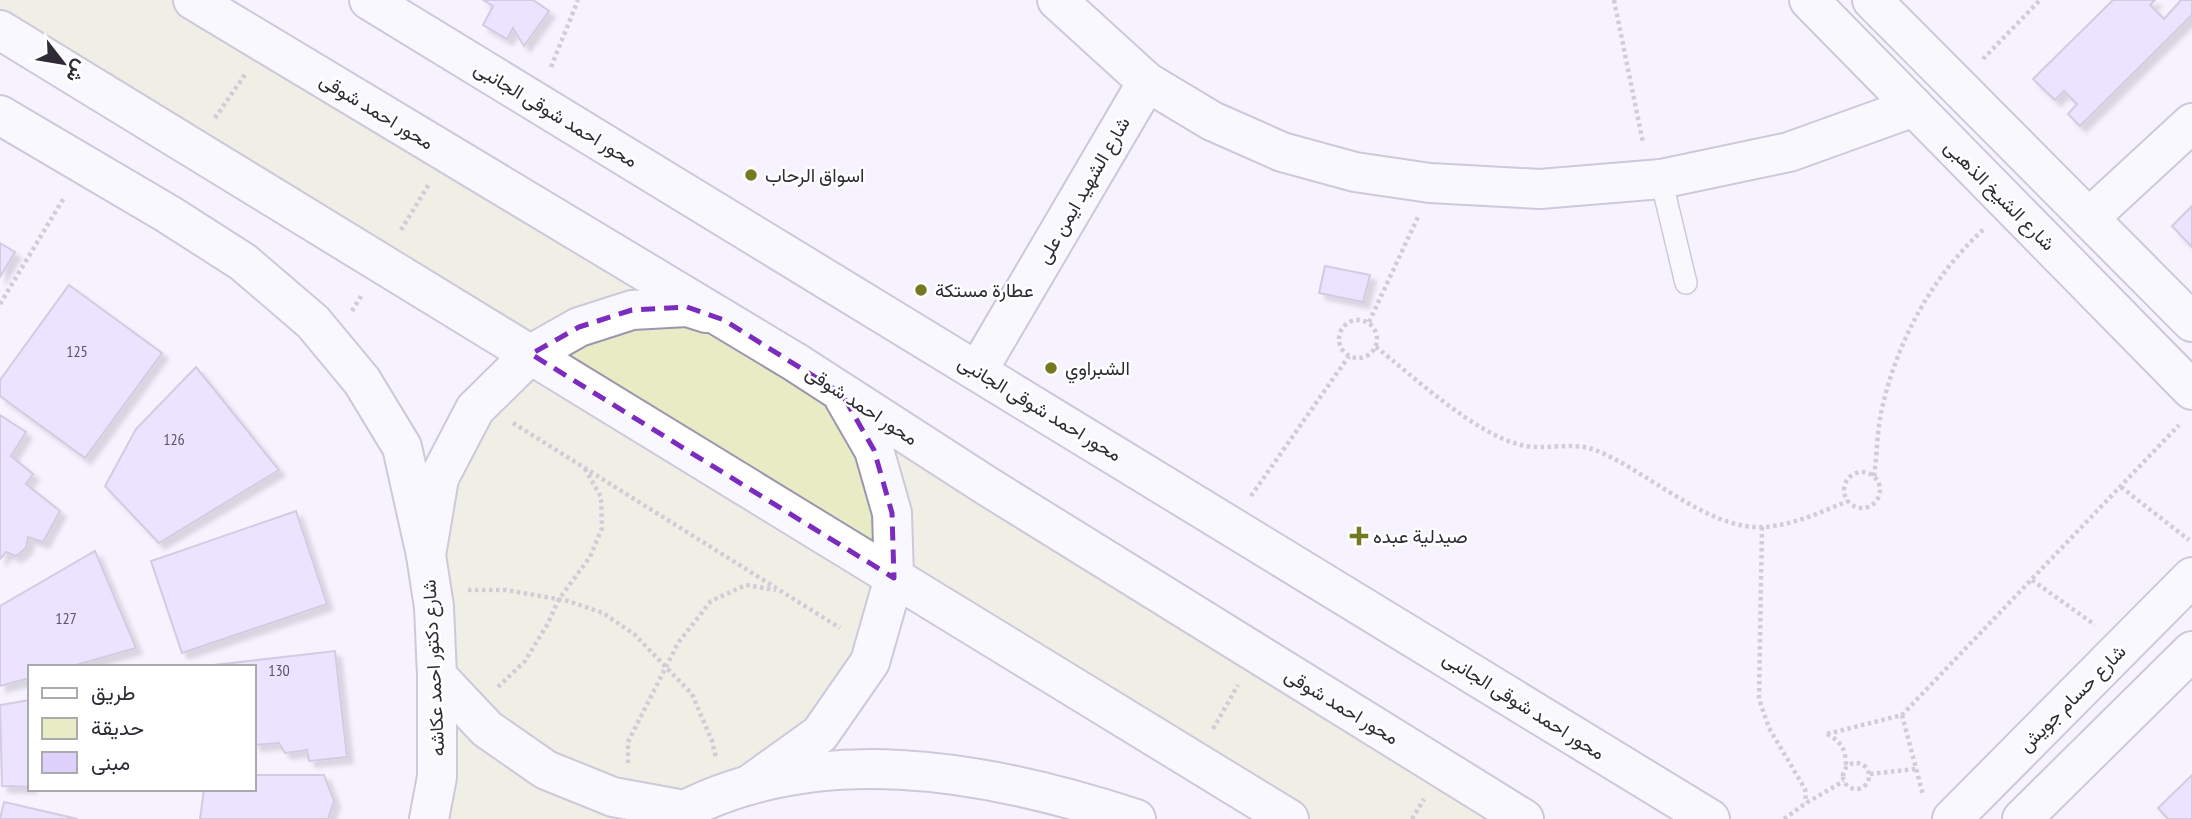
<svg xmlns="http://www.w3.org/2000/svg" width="2192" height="819" viewBox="0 0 2192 819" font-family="'PT Sans Narrow',Vazirmatn,sans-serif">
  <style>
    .green { fill: #e8ecc5 }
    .building { fill: #ded1fe; stroke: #a69eba; stroke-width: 2; filter: url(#shadow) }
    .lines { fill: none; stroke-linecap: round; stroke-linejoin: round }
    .service-casing { stroke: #9d95b0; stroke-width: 24 }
    .minor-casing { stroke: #9d95b0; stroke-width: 42 }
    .tertiary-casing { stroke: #9d95b0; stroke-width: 42 }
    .secondary-casing { stroke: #9d95b0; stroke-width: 42 }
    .path { stroke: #a29faa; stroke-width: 4.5; stroke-dasharray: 3.5 3.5; stroke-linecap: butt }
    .service { stroke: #fff; stroke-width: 21 }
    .minor { stroke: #fff; stroke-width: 38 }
    .tertiary { stroke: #fff; stroke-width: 38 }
    .secondary { stroke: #fff; stroke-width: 38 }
    .marked { fill: none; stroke: #7b2cbf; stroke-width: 5; stroke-dasharray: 14 9; stroke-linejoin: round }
    .poi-dot { fill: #757922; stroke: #fff; stroke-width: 2.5 }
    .labels { text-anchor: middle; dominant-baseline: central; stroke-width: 5; stroke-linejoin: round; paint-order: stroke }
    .number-label { font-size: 16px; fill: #5a5468 }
    .street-label { font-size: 19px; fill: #2e2b36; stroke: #fff }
    .poi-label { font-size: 19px; fill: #2e2b36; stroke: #fff; text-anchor: start }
  </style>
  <defs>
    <filter id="shadow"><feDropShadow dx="6" dy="6" stdDeviation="2" flood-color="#0004"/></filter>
  </defs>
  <rect width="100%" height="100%" fill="#f6f3ff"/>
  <path class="green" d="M0,0H193L1523,819H1289L894,579L820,734L668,819H429L439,478L530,355L0,30Z"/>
  <path class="building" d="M483,0H533L549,11L524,46L513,28L507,39L483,25L493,6Z
    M2113,0H2155L2150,5L2164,19L2181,0H2192V15L2080,126L2068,114L2077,104L2064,91L2055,100L2033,79Z
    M2192,206V247L2172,226Z
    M0,243L15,252L0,277Z
    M1325,266L1370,275L1363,302L1319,293Z
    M69,285L162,353L85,458L0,396V380Z
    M196,367L279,470L159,543L105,486L136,429Z
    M0,415L26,432L11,456L33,474L26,484L60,511L43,542L28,537L26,548L16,556L6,552L0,559Z
    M296,511L327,604L182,653L151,561Z
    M95,551L136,648L69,667H30V678L0,686V606Z
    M335,651L347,757L309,761L307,750L285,753L279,743L254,745V667H214V665Z
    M30,700V787L2,786L0,705Z
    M254,775H324L334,801L328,819H200L204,789H254Z
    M2192,775V819H2168L2158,808Z
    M4,802L78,819H0Z"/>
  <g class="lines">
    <defs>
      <path id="service" d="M1661,179L1686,283"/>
      <path id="minor" d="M1057,0L1147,82L1212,121L1282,152L1355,172L1430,183L1540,189L1661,179L1789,152L1914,107
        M2089,218L2192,123
        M978,370L1147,82"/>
      <path id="tertiary" d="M369,0L1710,819
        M1809,0L2192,390
        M1872,0L2192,322
        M0,115L168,214L243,262L313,322L362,381L402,447L426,555L434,607L437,676V777L429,819
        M437,676L487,729L546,770L613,797L684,810
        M668,819C811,737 988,770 1136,819
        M1952,819L2192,577
        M2022,819L2192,651"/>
      <path id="secondary" d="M193,0L795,362L987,486L1524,819
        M0,30L1289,819
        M426,555L439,478L475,409L531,354L579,327L632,310L687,307L706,313
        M749,785L820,734L870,662L894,578L892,513L874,450L844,398"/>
    </defs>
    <use href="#service" class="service-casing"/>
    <use href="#minor" class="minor-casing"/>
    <use href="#tertiary" class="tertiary-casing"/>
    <use href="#secondary" class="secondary-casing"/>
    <path class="path" d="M1614,0L1643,143
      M1983,59L2040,0
      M551,67L578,0
      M215,118L246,73
      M401,230L429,184
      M0,304L65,196
      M352,311L362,295
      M1339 339a19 19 0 1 1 38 0a19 19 0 1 1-38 0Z
      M1369,322L1418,217
      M1376,347C1414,377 1475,434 1521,445C1544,451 1572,441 1595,450C1645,469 1708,530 1762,527C1792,526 1821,512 1848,501
      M513,423L840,628
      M1844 490a18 18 0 1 1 36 0a18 18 0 1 1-36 0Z
      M1874,476C1877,456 1877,433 1881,413C1896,343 1931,277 1984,229
      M2121,487L2189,540
      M1251,496L1349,356
      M1762,527L1759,699L1769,728L1805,789L1806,803
      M2032,580L2095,625
      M468,590H506L568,601L603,613L634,634L692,694L712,741L716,758
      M498,687L525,661L547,625L559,599L590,557L602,528L601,497L585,469
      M1902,715L1923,795
      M1213,729L1238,685
      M1827,734L1902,715L2179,425
      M1827,734C1842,742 1846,750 1846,767
      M1843 776a13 13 0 1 1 26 0a13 13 0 1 1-26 0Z
      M628,763V742L678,643L711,601L746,585L776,590
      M1870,774L1916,769
      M1412,819L1424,799
      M1784,819L1806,803L1844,781"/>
    <use href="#service" class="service"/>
    <use href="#minor" class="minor"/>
    <use href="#tertiary" class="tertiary"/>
    <use href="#secondary" class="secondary"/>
  </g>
  <path d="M0 0H2192V819H0ZM687,307L724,320L842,394L874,450L892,513L894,578L531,354L579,327L632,310Z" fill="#f6f3ff" fill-opacity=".55" fill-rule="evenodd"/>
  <path class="marked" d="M687,307L724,320L842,394L874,450L892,513L894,578L531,354L579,327L632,310Z"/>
  <g class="poi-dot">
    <circle cx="751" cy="175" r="7"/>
    <circle cx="921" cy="290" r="7"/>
    <circle cx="1051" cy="368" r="7"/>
    <path d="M1355.5 525.5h7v7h7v7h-7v7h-7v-7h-7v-7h7z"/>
  </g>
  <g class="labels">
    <g class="number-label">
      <text x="77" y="351">125</text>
      <text x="174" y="439">126</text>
      <text x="66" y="618">127</text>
      <text x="279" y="670">130</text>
    </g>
    <g class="street-label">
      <text transform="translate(377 111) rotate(31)">محور احمد شوقى</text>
      <text transform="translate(556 114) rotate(31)">محور احمد شوقى الجانبى</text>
      <text transform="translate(1083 190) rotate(-60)">شارع الشهيد ايمن على</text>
      <text transform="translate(2000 195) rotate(45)">شارع الشيخ الذهبى</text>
      <text transform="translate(862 405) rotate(33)">محور احمد شوقى</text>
      <text transform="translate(1040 408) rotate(31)">محور احمد شوقى الجانبى</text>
      <text transform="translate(433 668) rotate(-93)">شارع دكتور احمد عكاشه</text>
      <text transform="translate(2072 698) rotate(-45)">شارع حسام جويش</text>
      <text transform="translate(1524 705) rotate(32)">محور احمد شوقى الجانبى</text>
      <text transform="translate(1342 706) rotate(31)">محور احمد شوقى</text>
    </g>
    <g class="poi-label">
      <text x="765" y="175">اسواق الرحاب</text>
      <text x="935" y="290">عطارة مستكة</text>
      <text x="1065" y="368">الشبراوي</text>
      <text x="1373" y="536">صيدلية عبده</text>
    </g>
  </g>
  <rect x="28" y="665" width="228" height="126" fill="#ffffff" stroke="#abaaaf" stroke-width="2"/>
  <rect x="42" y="688" width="35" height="10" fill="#ffffff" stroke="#abaaaf" stroke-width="2"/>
  <text x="91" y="700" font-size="21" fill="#2e2b36">طريق</text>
  <rect x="42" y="718" width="35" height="21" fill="#e8ecc5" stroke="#abaaaf" stroke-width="2"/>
  <text x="91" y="735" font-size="21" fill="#2e2b36">حديقة</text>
  <rect x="42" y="752" width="35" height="21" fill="#ded1fe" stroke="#abaaaf" stroke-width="2"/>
  <text x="91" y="770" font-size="21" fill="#2e2b36">مبنى</text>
  <g transform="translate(63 63) rotate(121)" stroke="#ffffff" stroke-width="5" paint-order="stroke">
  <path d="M0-5L12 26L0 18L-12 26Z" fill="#2e2b36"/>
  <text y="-10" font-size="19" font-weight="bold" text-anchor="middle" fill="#2e2b36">ش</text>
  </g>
</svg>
